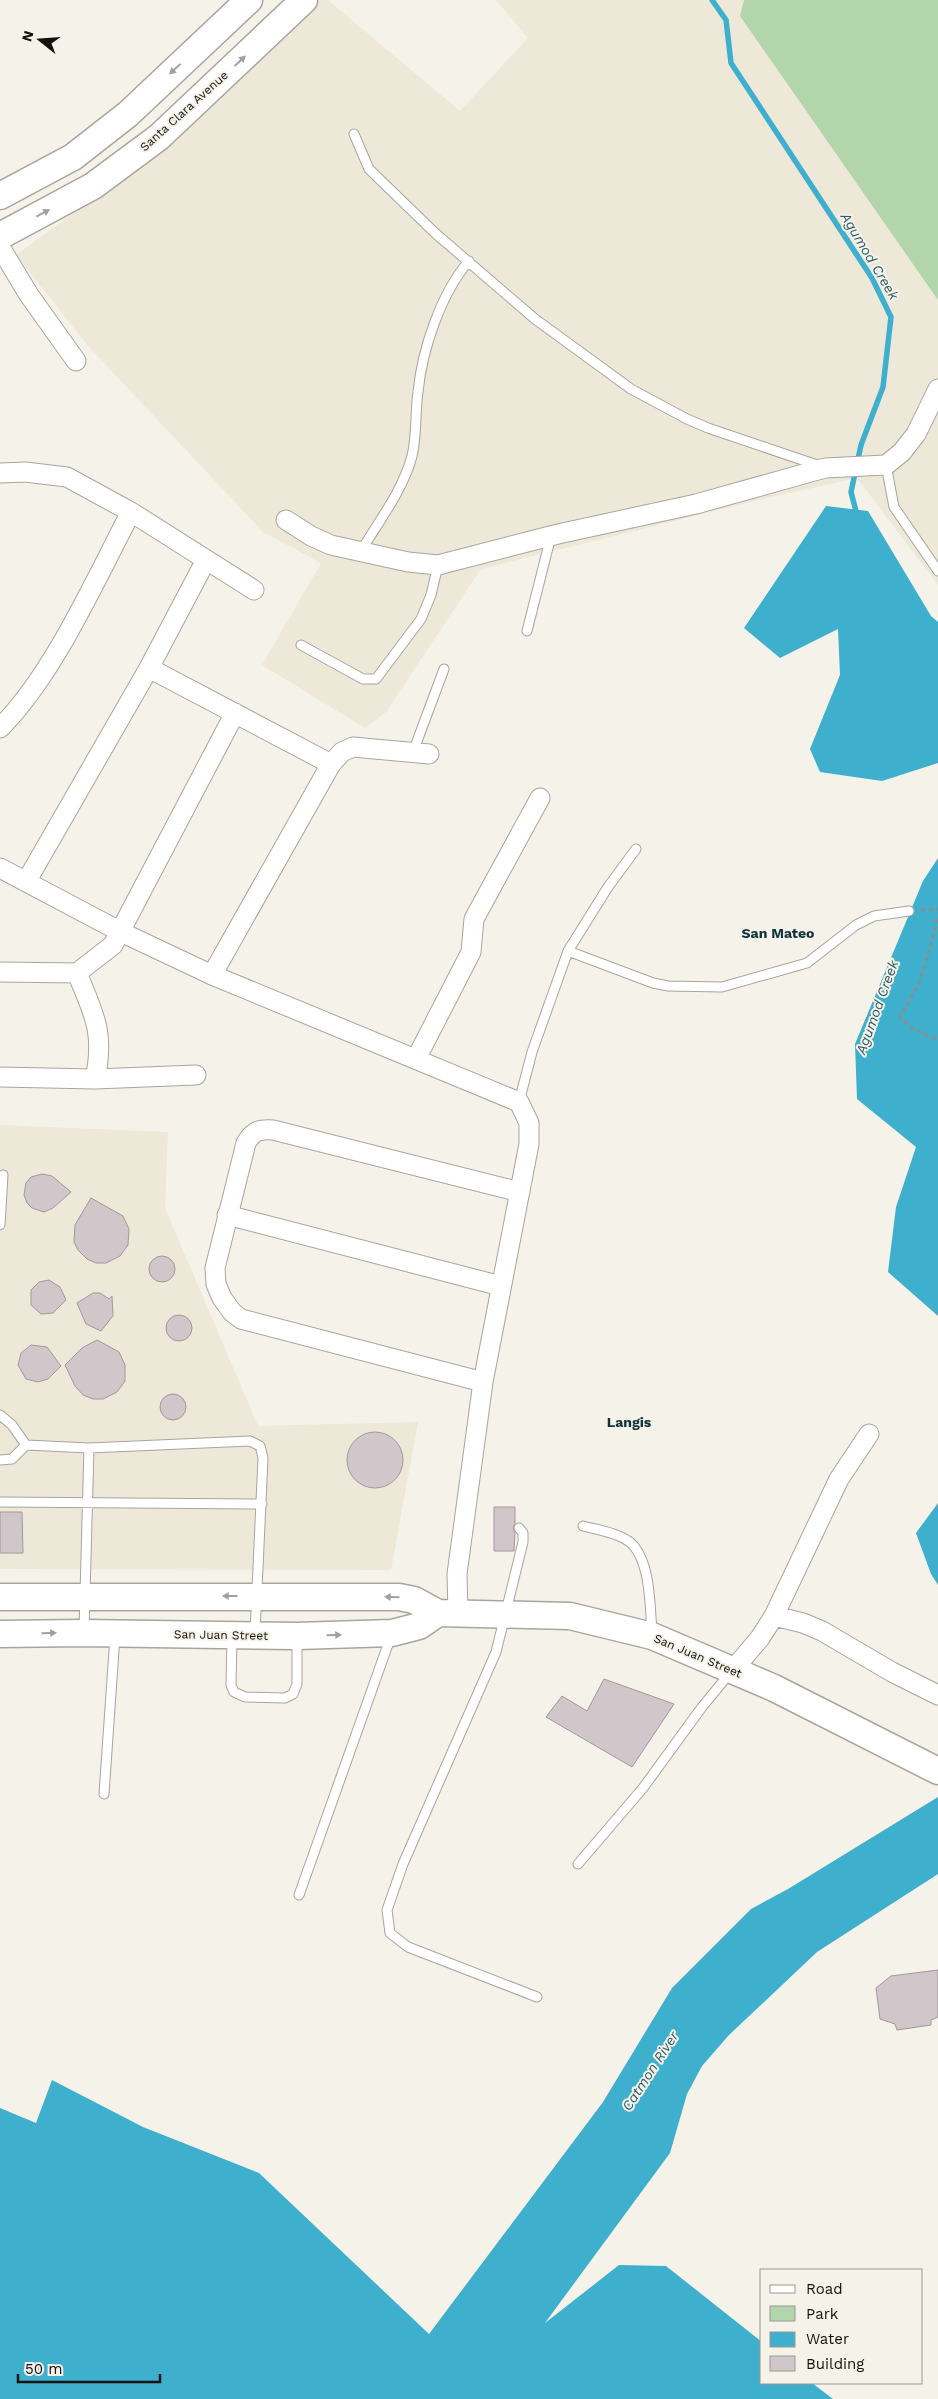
<svg xmlns="http://www.w3.org/2000/svg" width="938" height="2399" viewBox="0 0 938 2399" font-family="'Work Sans',sans-serif">
  <style>
    .built { fill: #ede8d8 }
    .green { fill: #b2d5ab }
    .water { fill: #3eafcd }
    .lines { fill: none; stroke-linecap: round; stroke-linejoin: round }
    .stream { stroke: #3eafcd; stroke-width: 5.5 }
    .building { fill: #d1c6c9; stroke: #a2989b }
    .lane-casing { stroke: #a8a59d; stroke-width: 11 }
    .street-casing { stroke: #a8a59d; stroke-width: 21 }
    .secondary-casing { stroke: #a8a59d; stroke-width: 29 }
    .path { stroke: #8f8d86; stroke-width: 3; stroke-dasharray: 4 4; stroke-linecap: butt }
    .lane { stroke: #fff; stroke-width: 9 }
    .street { stroke: #fff; stroke-width: 19 }
    .secondary { stroke: #fff; stroke-width: 26 }
    .oneway { fill: #a0a09f }
    .labels { text-anchor: middle; dominant-baseline: central; stroke-width: 4; stroke-linejoin: round; paint-order: stroke }
    .street-label { font-size: 12px; fill: #12120e; stroke: #f5f2e9 }
    .water-label { font-size: 14px; font-style: italic; fill: #2c5b68; stroke: #f5f2e9 }
    .neighbourhood-label { font-size: 14px; font-weight: bold; fill: #14323d; stroke: #f5f2e9 }
  </style>
  <rect width="100%" height="100%" fill="#f5f2e9"/>
  <path class="built" d="M320,0H328L460,111L528,38L496,0H938V585L857,478L759,500L481,569L386,712L365,728L262,665L321,563L263,532L89,347L16,255L158,152Z
    M0,1125L168,1132L165,1208L258,1426L418,1422L391,1570L0,1569Z"/>
  <path class="green" d="M744,0H938V300L740,16Z"/>
  <path class="water" d="M826,506L868,511L931,616L938,622V763L882,781L820,772L810,749L840,675L838,629L780,658L744,628Z
    M938,858V1316L888,1272L896,1207L916,1147L857,1099L855,1044L923,881Z
    M938,1503V1585L931,1574L916,1533Z
    M938,1797V1874L817,1952L729,2035L702,2066L687,2094L670,2153L545,2323L619,2265L666,2266L762,2342V2383H812L833,2399H0V2108L36,2123L52,2080L143,2127L259,2173L429,2334L603,2102L672,1988L751,1909L788,1889Z"/>
  <g class="lines">
    <path class="stream" d="M712,0L726,20L731,63L872,278L891,317L883,387L861,445L851,492L857,515"/>
  </g>
  <path class="building" d="M42,1174L52,1176L71,1192L53,1208L44,1212L32,1208L27,1203L24,1195L26,1183L31,1177Z
    M91,1198L123,1216L129,1229L128,1245L120,1256L106,1263H96L87,1259L78,1250L74,1242L75,1225Z
    M149 1269a13 13 0 1 1 26 0a13 13 0 1 1-26 0Z
    M49,1280L60,1287L66,1300L53,1313L41,1314L31,1305V1290L39,1282Z
    M93,1293H100L109,1299L112,1296L113,1316L101,1331L86,1324L77,1303Z
    M166 1328a13 13 0 1 1 26 0a13 13 0 1 1-26 0Z
    M97,1340L119,1352L125,1365V1381L117,1392L103,1399H93L83,1395L75,1386L65,1365L82,1348Z
    M31,1345L47,1347L61,1366L48,1379L38,1382L26,1379L18,1365L21,1353Z
    M160 1407a13 13 0 1 1 26 0a13 13 0 1 1-26 0Z
    M347 1460a28 28 0 1 1 56 0a28 28 0 1 1-56 0Z
    M494,1507H515V1523L513,1528L515,1533L514,1551H494Z
    M0,1512H22L23,1553H0Z
    M604,1679L674,1704L632,1767L546,1717L562,1696L587,1711Z
    M938,1970V2017L931,2020V2025L897,2030L895,2024L880,2019L876,1988L891,1976Z"/>
  <g class="lines">
    <defs>
      <path id="lane" d="M354,134L369,169L435,233L535,319L631,389L687,419L708,428L820,466
        M886,465L894,507L938,571
        M361,551C379,521 403,490 412,456C417,436 415,413 418,392C422,350 441,293 469,261
        M527,631L551,536
        M301,645L363,679H376L421,619L431,595L438,565
        M413,752L444,669
        M568,951L653,983L668,986L722,987L807,963L856,925L874,916L909,911
        M519,1102L532,1052L568,951L608,887L636,849
        M0,1225L3,1175
        M0,1415L12,1425L26,1445
        M89,1448L250,1441L260,1446L263,1458L255,1633
        M0,1460L12,1459L26,1445L89,1448L84,1631
        M0,1502L262,1504
        M583,1526C598,1530 619,1533 631,1543C651,1562 650,1608 652,1633
        M519,1528L523,1533V1542L496,1652L403,1864L387,1910L390,1933L408,1947L537,1997
        M232,1637L231,1685L234,1692L245,1697L285,1698L293,1694L297,1684V1639
        M104,1794L115,1636
        M578,1864L643,1788L702,1707L730,1673
        M299,1895L391,1636"/>
      <path id="street" d="M0,247L29,295L76,361
        M0,473L25,472L67,477L131,512L254,590
        M286,520L311,536L331,545L408,562L438,565L558,534L696,504L825,468L886,465L902,452L916,434L938,389
        M149,668L331,764
        M0,728C54,674 95,580 131,512
        M0,868L121,932L212,975L519,1102L529,1123V1144L483,1382L457,1574L458,1613
        M26,882L149,668L206,560
        M0,972L77,973L113,945L235,713
        M77,973C94,1014 105,1033 95,1079
        M212,975L331,764L342,752L353,747L429,754
        M416,1059L471,952L474,919L540,798
        M0,1077L95,1079L196,1075
        M227,1215L501,1286
        M483,1382L241,1319L232,1312L222,1298L216,1284L215,1268L246,1143C253,1131 259,1129 273,1130L520,1192
        M774,1616L839,1479L869,1434
        M732,1671L760,1638L774,1616L803,1623L822,1631L892,1672L938,1695"/>
      <path id="secondary" d="M0,196L73,157L128,114L249,0
        M0,236L93,186L159,137L304,0
        M0,1597H399L414,1600L438,1613L570,1616L652,1636L774,1688L938,1771
        M0,1634L84,1633L297,1636L392,1633L419,1626L438,1613"/>
    </defs>
    <use href="#lane" class="lane-casing"/>
    <use href="#street" class="street-casing"/>
    <use href="#secondary" class="secondary-casing"/>
    <path class="path" d="M921,910L938,909
      M938,919L920,981L900,1017L913,1029L938,1040"/>
    <use href="#lane" class="lane"/>
    <use href="#street" class="street"/>
    <use href="#secondary" class="secondary"/>
  </g>
  <defs><path id="oneway-solid" d="M-6-.8H1V-3.2L6.5 0L1 3.2V.8H-6Z" transform="scale(1.25)"/></defs>
  <g class="oneway">
    <use href="#oneway-solid" transform="translate(240 61) rotate(-43)"/>
    <use href="#oneway-solid" transform="translate(175 69) rotate(137)"/>
    <use href="#oneway-solid" transform="translate(43 213) rotate(-28)"/>
    <use href="#oneway-solid" transform="translate(230 1596) rotate(180)"/>
    <use href="#oneway-solid" transform="translate(392 1597) rotate(-178)"/>
    <use href="#oneway-solid" transform="translate(49 1633) rotate(-1)"/>
    <use href="#oneway-solid" transform="translate(334 1635) rotate(-2)"/>
  </g>
  <g class="labels">
    <g class="street-label">
      <text transform="translate(184 111) rotate(-42)">Santa Clara Avenue</text>
      <text transform="translate(221 1635) rotate(1)">San Juan Street</text>
      <text transform="translate(698 1656) rotate(23)">San Juan Street</text>
    </g>
    <g class="water-label">
      <text transform="translate(870 256) rotate(59)">Agumod Creek</text>
      <text transform="translate(877 1007) rotate(-70)">Agumod Creek</text>
      <text transform="translate(650 2071) rotate(-57)">Catmon River</text>
    </g>
    <g class="neighbourhood-label">
      <text x="778" y="933">San Mateo</text>
      <text x="629" y="1422">Langis</text>
    </g>
  </g>
  <rect x="760" y="2269" width="162" height="115" fill="#f5f2e9" stroke="#9a9891"/>
  <rect x="770" y="2285" width="25" height="8" fill="#ffffff" stroke="#9a9891"/>
  <text x="806" y="2294" font-size="15" fill="#12120e">Road</text>
  <rect x="770" y="2306" width="25" height="15" fill="#b2d5ab" stroke="#9a9891"/>
  <text x="806" y="2319" font-size="15" fill="#12120e">Park</text>
  <rect x="770" y="2332" width="25" height="15" fill="#3eafcd" stroke="#9a9891"/>
  <text x="806" y="2344" font-size="15" fill="#12120e">Water</text>
  <rect x="770" y="2356" width="25" height="15" fill="#d1c6c9" stroke="#9a9891"/>
  <text x="806" y="2369" font-size="15" fill="#12120e">Building</text>
  <g transform="translate(40 40) rotate(287)" stroke="#f5f2e9" stroke-width="4" paint-order="stroke">
  <path d="M0-4L9 19L0 12L-9 19Z" fill="#12120e"/>
  <text y="-8" font-size="14" font-weight="bold" text-anchor="middle" fill="#12120e">N</text>
  </g>
  <path d="M18 2374v8h142v-8" fill="none" stroke="#12120e" stroke-width="2.5"/>
  <text x="25" y="2374" font-size="15" fill="#12120e" stroke="#f5f2e9" stroke-width="4" paint-order="stroke">50 m</text>
</svg>
